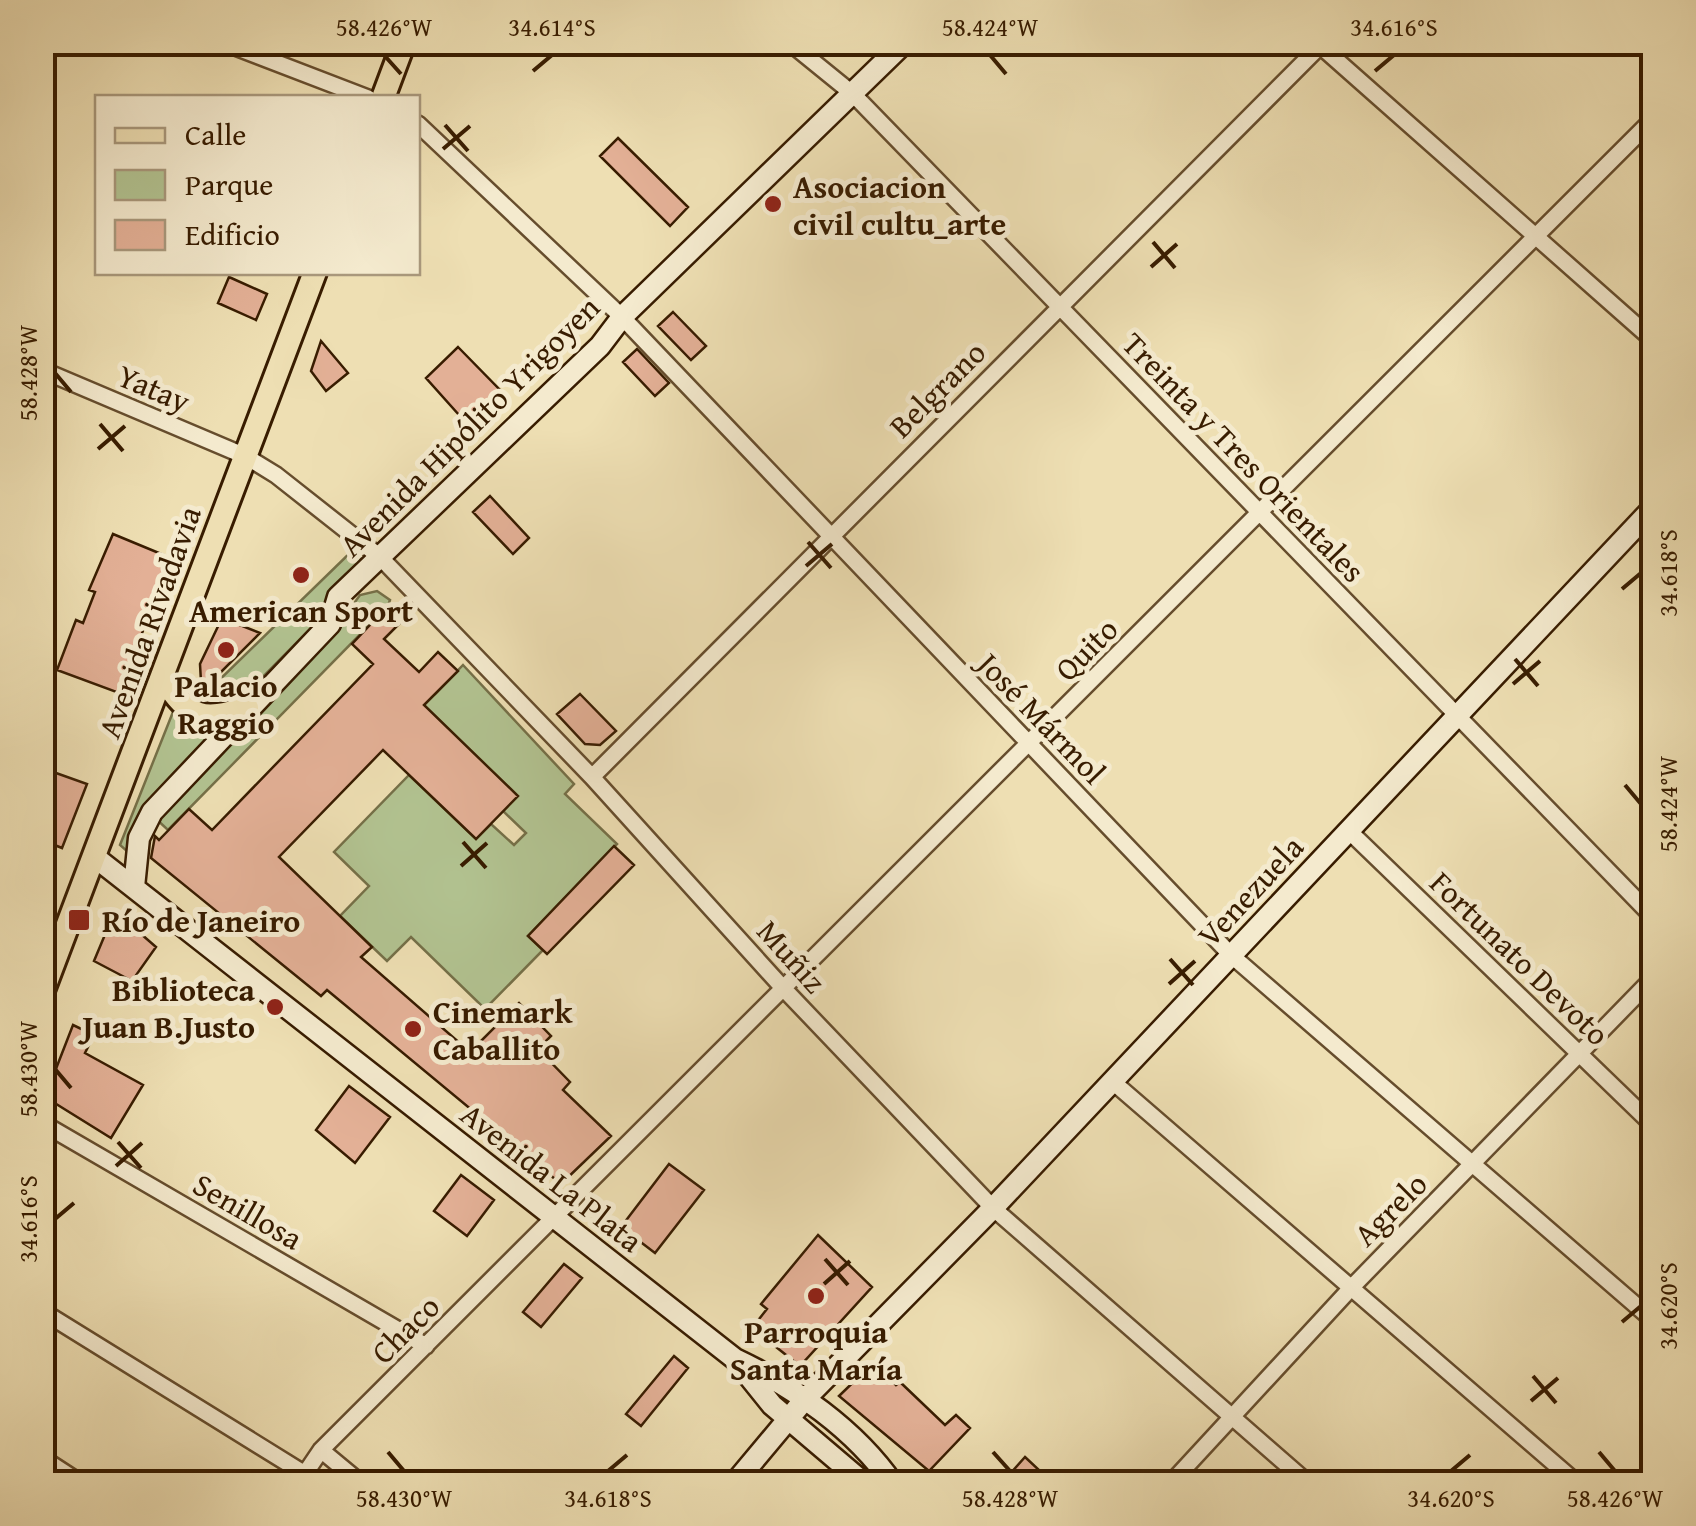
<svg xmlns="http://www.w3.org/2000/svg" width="1696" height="1526" viewBox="0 0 1696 1526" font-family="'Gentium Book Plus',serif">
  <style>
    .green { fill: #b2c391; stroke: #757048; stroke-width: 2.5 }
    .building { fill: #e3b096; stroke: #381c00; stroke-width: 2.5 }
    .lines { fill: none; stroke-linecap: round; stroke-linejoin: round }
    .street-casing { stroke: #664d2d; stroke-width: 20 }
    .secondary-casing { stroke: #381c00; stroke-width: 25 }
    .primary-casing { stroke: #381c00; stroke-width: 28 }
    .street { stroke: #f4eace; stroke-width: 15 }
    .secondary { stroke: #f4eace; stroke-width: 20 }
    .primary { stroke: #eedfb3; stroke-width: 22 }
    .ticks { fill: none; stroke: #381c00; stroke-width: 4 }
    .poi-dot { fill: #8f2418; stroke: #f4eace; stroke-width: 4 }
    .labels { text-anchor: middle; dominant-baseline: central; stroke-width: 10; stroke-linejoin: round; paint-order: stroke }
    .poi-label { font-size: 32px; font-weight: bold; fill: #381c00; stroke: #f4eace; text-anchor: start }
    .street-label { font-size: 32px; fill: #381c00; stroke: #f4eace }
    .neatline { fill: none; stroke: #381c00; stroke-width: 4 }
    .ticks-label { font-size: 25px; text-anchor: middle; fill: #381c00 }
  </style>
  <rect width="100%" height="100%" fill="#eedfb3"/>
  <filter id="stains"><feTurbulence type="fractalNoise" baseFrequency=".002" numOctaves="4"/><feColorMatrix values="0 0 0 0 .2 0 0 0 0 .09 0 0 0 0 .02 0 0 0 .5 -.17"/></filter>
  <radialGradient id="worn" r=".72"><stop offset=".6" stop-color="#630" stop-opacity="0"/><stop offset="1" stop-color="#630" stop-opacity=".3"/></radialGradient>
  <path class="green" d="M354,549L363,562L321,618L238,702L226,704L209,690Z
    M377,591L390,600L388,606L168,830L154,817L337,627L360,595Z
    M463,665L574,784L565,794L617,844L528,936L543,950L485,1009L411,937L387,961L340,916L369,886L334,852L409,775L476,839L491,824L514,845L526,833L503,811L517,796L415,697L435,694Z
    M173,712L192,725L218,730L129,853L120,845Z"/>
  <path class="building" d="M618,138L688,207L670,226L600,156Z
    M229,277L267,294L256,320L218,303Z
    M673,312L706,346L691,360L658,326Z
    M321,341L348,373L326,391L311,371Z
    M458,347L502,392L468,425L426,378Z
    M637,349L669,383L655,396L623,362Z
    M490,496L529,538L513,554L473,512Z
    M113,534L171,558L119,693L57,670L76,620L83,623L95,592L89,590Z
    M388,606L403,620L384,639L419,672L438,652L458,671L424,705L518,796L476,839L383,750L279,857L372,947L361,957L470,1052L519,1003L551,1036L538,1049L570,1082L563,1090L611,1136L561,1184L327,990L321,996L151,858L155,836L159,840L189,809L212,830L373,664L352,644Z
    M222,618L260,633L213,680L201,682L200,664Z
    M580,694L616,731L600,745L585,744L557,714Z
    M42,768L87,784L62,848L42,840L52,816L42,812Z
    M614,846L634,865L547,954L528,936Z
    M125,920L156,947L132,981L94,961L109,925Z
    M73,1025L94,1035L85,1053L143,1085L111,1138L45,1097Z
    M349,1086L390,1117L355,1163L316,1130Z
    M669,1164L704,1190L655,1253L621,1227Z
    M461,1175L494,1200L467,1236L434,1211Z
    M818,1235L872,1287L800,1366L752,1328L767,1309L761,1304Z
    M564,1264L582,1278L541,1327L523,1312Z
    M674,1356L688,1368L641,1426L626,1414Z
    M873,1363L896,1385L900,1382L945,1425L956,1415L970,1428L929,1471L839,1396Z
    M1025,1457L1039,1470L1027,1484H1001Z"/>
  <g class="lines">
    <defs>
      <path id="street" d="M222,42L368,98
        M789,42L853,94L1654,918
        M1316,42L1654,341
        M42,51L46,42
        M418,124L622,317L1231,955L1654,1321
        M42,370L245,456L276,475L380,557L592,777L783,988L993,1208L1309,1484
        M592,777L1324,42
        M1348,830L1654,1126
        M1112,1081L1578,1484
        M42,1123L426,1346
        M42,1311L305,1474
        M321,1450L362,1484
        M42,1458L82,1484
        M298,1484L321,1450L1654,118
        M1170,1484L1351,1288L1654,977
        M1644,1484L1654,1473"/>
      <path id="secondary" d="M96,858L735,1359C794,1387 855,1429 893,1484
        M134,887L139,838L152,812L330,624L338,597L600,346L622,317L905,42
        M739,1364L772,1405L865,1484
        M734,1484L805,1399L993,1208L1654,507"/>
      <path id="primary" d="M383,98L404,42
        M163,678C191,719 201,722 247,708
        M42,993L315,272"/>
    </defs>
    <use href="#street" class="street-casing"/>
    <use href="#secondary" class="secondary-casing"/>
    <use href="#primary" class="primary-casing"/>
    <use href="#street" class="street"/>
    <use href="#secondary" class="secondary"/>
    <use href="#primary" class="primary"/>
  </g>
  <path class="ticks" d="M384,55L401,74M990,55L1006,74M533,71L552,55M1375,71L1394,55M445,125L468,151M443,149L470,126M1153,242L1175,268M1151,267L1177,244M55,373L71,392M100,424L123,451M98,449L125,426M808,542L831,568M806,566L832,544M1622,589L1641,573M1515,659L1538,686M1513,684L1540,661M1625,785L1641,804M463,842L486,868M461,866L487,843M1170,959L1193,985M1169,984L1195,961M55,1069L71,1088M118,1142L141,1168M116,1166L142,1143M55,1219L74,1203M825,1259L848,1285M824,1284L850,1261M1622,1322L1641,1306M1533,1376L1556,1403M1531,1401L1558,1378M388,1452L404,1471M993,1452L1010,1471M1599,1452L1615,1471M608,1471L627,1455M1451,1471L1470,1455"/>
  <g class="poi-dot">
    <circle cx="773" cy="204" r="10"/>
    <circle cx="301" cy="575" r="10"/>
    <circle cx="226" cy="650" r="10"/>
    <rect x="67" y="908" width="24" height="24" rx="5"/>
    <circle cx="275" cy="1007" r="10"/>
    <circle cx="413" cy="1029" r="10"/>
    <circle cx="816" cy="1296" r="10"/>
  </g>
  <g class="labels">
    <g class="poi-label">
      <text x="793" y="186">Asociacion<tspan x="793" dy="37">civil cultu_arte</tspan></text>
      <text x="301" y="610" text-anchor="middle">American Sport</text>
      <text x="226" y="685" text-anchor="middle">Palacio<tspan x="226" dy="37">Raggio</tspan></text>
      <text x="102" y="920">Río de Janeiro</text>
      <text x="255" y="989" text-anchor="end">Biblioteca<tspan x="255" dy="37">Juan B.Justo</tspan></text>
      <text x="433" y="1011">Cinemark<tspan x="433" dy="37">Caballito</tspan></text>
      <text x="816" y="1331" text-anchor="middle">Parroquia<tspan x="816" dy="37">Santa María</tspan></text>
    </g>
    <g class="street-label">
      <text transform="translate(154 388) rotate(23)">Yatay</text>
      <text transform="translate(937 389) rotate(-45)">Belgrano</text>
      <text transform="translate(469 426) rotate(-45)">Avenida Hipólito Yrigoyen</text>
      <text transform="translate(1244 457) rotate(46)">Treinta y Tres Orientales</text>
      <text transform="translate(149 622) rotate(-70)">Avenida Rivadavia</text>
      <text transform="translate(1086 649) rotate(-45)">Quito</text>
      <text transform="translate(1042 718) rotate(46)">José Mármol</text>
      <text transform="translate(1250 891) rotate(-47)">Venezuela</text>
      <text transform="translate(792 956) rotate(48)">Muñiz</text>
      <text transform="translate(1520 958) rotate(44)">Fortunato Devoto</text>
      <text transform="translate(552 1177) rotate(38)">Avenida La Plata</text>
      <text transform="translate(1390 1209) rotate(-45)">Agrelo</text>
      <text transform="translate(248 1211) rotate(30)">Senillosa</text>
      <text transform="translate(405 1329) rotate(-45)">Chaco</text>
    </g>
  </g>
  <rect width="1696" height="1526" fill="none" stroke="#eedfb3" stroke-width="110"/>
  <rect x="95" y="95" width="325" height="180" fill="#f4eace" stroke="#a9987c" stroke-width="2.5"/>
  <rect x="115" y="128" width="50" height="15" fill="#eedfb3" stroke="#a9987c" stroke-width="2.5"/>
  <text x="185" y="145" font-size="30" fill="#381c00">Calle</text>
  <rect x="115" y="170" width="50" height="30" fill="#b2c391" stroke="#a9987c" stroke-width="2.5"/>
  <text x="185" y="195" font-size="30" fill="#381c00">Parque</text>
  <rect x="115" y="220" width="50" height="30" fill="#e3b096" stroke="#a9987c" stroke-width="2.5"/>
  <text x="185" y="245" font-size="30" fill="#381c00">Edificio</text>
  <rect x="55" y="55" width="1586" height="1416" class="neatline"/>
  <g class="ticks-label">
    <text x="384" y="36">58.426°W</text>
    <text x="552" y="36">34.614°S</text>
    <text x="990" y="36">58.424°W</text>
    <text x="1394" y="36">34.616°S</text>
    <text transform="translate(28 373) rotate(-90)" y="9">58.428°W</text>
    <text transform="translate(1668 573) rotate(-90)" y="9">34.618°S</text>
    <text transform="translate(1668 804) rotate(-90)" y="9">58.424°W</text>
    <text transform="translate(28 1069) rotate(-90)" y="9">58.430°W</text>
    <text transform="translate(28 1219) rotate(-90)" y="9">34.616°S</text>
    <text transform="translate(1668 1306) rotate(-90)" y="9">34.620°S</text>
    <text x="404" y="1507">58.430°W</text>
    <text x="608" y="1507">34.618°S</text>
    <text x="1010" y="1507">58.428°W</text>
    <text x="1451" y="1507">34.620°S</text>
    <text x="1615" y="1507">58.426°W</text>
  </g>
  <rect width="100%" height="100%" filter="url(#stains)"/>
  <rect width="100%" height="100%" fill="url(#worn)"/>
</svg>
